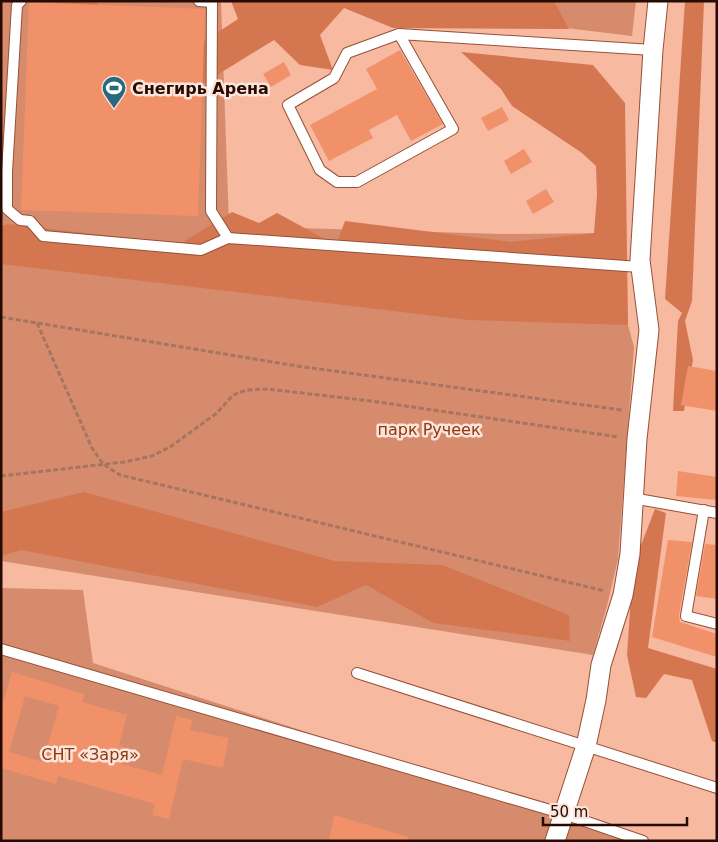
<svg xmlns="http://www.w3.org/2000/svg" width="718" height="842" viewBox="0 0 718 842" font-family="'DejaVu Sans',sans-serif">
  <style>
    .green { fill: #d78b6d }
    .forest { fill: #d47751 }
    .building { fill: #f1916a; fill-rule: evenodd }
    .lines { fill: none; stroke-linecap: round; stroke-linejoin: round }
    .lane-casing { stroke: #965136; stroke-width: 12 }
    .street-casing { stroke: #965136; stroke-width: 21 }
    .path { stroke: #a67562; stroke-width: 3; stroke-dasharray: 5 2.5; stroke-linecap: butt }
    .lane { stroke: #fff; stroke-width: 10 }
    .street { stroke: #fff; stroke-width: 19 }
    .labels { text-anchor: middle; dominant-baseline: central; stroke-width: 5; stroke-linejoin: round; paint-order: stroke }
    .poi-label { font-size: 16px; font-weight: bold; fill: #260b02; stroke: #fce4da; text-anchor: start }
    .park-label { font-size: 16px; fill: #8d380f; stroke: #fce4da }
  </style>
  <rect width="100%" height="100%" fill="#f7b9a0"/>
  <path class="green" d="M1,1H221L229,226L503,234L625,233L628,325L634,347L618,559L607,606L593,655L1,561Z
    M344,1H636L632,36Z
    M1,588L83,590L93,663L643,841H1Z"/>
  <path class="forest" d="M55,1H96L129,50L203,42L238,19L231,1H554L569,29L393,28L344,8L320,35L333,70L300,65L274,40L204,83L127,101L73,77Z
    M685,1H704L692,301L685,321L693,360L684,411H673L678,321L682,313L665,299Z
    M461,52L593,65L625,103L628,325L468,320L1,264V226L9,224L180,244L232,212L259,223L277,213L336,245L345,221L511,242L594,233L597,195L596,166L582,153L512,106L501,89Z
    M84,492L335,561L442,565L569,615L570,641L433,623L366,585L317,607L21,550L1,556V512Z
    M655,509L666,513L648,648L717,669V743L712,741L692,680L664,674L646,698L636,697L627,655L633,566Z"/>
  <path class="building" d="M29,2L205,9L198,216L21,210Z
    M400,50L443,124L411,141L397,115L369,130L373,138L329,161L310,125L377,89L366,69Z
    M284,62L291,75L271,87L263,74Z
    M502,107L509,120L488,131L481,118Z
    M524,149L532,162L511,174L504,161Z
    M546,189L554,202L533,214L526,201Z
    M688,366L717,371V411L681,405Z
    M678,471L717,477V500L676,496Z
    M668,540L692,542L679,615L680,622L717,634V657L652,637Z
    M705,544L717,545V599L696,596Z
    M12,672L84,694L82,702L127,715L119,745L124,747L119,763L162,775L176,716L192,720L190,730L229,738L223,768L183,759L169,819L152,815L155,804L58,776L56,784L1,768V710ZM25,696L59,706L43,762L9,752Z
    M334,815L408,837V841H329Z"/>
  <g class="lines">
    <defs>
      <path id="lane" d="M21,1L17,5L7,172V209L20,220L30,221L43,236L201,250L228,238L640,267
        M199,1L212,2L211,211L228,238
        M399,34L453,129L357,182H337L320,170L288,105L334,78L347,53L399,34L653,50
        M632,498L717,513
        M704,510L686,616L717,624
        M1,649L564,814L643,841
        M357,673L717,788"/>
      <path id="street" d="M555,841L586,746L596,700L601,665L623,595L630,554L637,439L649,330L640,260L653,50L658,1"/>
    </defs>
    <use href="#lane" class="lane-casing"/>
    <use href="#street" class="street-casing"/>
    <path class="path" d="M1,317L297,366L622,410
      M37,323L92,448L103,464L120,475L605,591
      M1,476L124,462L152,456L170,447L217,413L233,395L247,390L267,389L371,401L619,437"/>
    <use href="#lane" class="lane"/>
    <use href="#street" class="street"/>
  </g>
  <defs>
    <symbol id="stadium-pin" viewBox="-11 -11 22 30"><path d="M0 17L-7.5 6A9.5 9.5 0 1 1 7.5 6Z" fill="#29697d" stroke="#fce4da"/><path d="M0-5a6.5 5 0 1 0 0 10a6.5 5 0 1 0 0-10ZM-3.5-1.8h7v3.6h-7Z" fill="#fff"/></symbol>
  </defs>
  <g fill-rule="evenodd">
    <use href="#stadium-pin" x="100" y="74" width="28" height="38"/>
  </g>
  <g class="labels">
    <g class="poi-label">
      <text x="132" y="88">Снегирь Арена</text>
    </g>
    <g class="park-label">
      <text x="429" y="429">парк Ручеек</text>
      <text x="90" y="754">СНТ «Заря»</text>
    </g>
  </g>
  <rect width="718" height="842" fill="none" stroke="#260b02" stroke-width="5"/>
  <path d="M543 817v8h144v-8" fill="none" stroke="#260b02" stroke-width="2.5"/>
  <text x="550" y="817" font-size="15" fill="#260b02" stroke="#fce4da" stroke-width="4" paint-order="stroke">50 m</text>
</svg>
